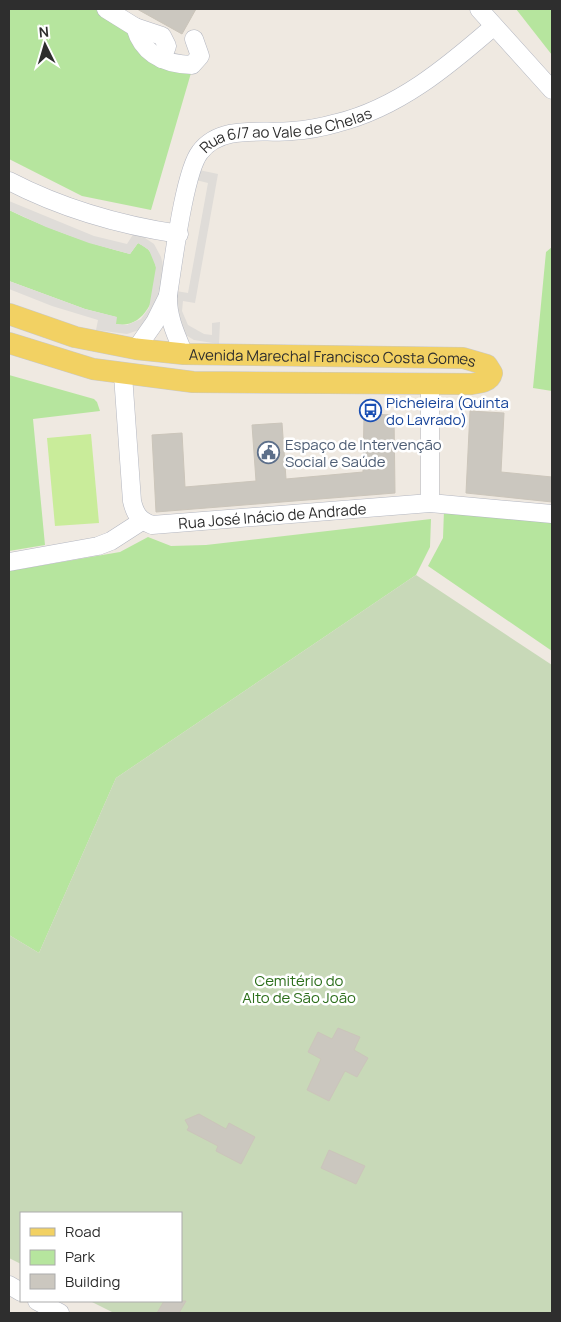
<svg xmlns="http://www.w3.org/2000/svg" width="561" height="1322" viewBox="0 0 561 1322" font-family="Manrope,sans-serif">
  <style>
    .green { fill: #b6e59e }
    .cemetery { fill: #c8d9b8 }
    .pitch { fill: #c9ec9a }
    .plaza { fill: #dfdcd8 }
    .building { fill: #cbc7bf; stroke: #cbc5ba }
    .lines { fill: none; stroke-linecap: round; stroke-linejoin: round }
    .minor-casing { stroke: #b4b7c1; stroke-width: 19 }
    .major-casing { stroke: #c9c9c9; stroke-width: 22 }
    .minor { stroke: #fff; stroke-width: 18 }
    .major { stroke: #f2d163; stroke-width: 21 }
    .labels { text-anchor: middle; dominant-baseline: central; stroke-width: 5; stroke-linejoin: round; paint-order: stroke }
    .street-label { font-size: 15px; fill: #2e2e2e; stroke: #fff }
    .transit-label { font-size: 15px; fill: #164399; stroke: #fff; text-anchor: start }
    .service-label { font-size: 15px; fill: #4e5e75; stroke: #fff; text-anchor: start }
    .park-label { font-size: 15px; fill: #2c6e1b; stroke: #fff }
  </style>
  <rect width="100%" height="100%" fill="#efe9e1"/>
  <path class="green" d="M9,9H95L191,73L151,210L82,196L9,159Z
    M516,9H552V55Z
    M9,210C48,229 88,243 130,254L138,243C144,246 149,249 152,255C165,279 150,331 116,324V317L85,309L9,281Z
    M552,247V391L533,388L546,252Z
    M9,375L94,399L97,402L100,411L33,419L45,545L9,551Z
    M444,510L552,518V651L428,566L443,538Z
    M431,519L430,547L416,575L116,778L39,953L9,935V571L120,552L148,537L171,546L206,545Z"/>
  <path class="cemetery" d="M416,575L552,665V1313H114L90,1301H181V1213H21V1264L9,1258V935L39,953L116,778Z"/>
  <path class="pitch" d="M91,434L99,523L55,526L47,438Z"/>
  <path class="plaza" d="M199,170L218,174L195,303L183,301L182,311L188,325L204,334L212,335V323L220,322L219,344L194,340L184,334L177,322L176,291L188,293L208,183L196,180Z
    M9,201L94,236L127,244L134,233L142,236L154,244L161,257L164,269L158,306L142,329L127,334L96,330L98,320L52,306L9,289V281L85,309L117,317L116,324L127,325L141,319L149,308L156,267L149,250L138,243L130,254L89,243L46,227L9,210Z"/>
  <path class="building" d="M137,9H196L182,34Z
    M470,411L504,413L501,472L552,477V502L466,493Z
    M364,414L394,415L395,493L156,512L152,435L182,433L185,487L256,481L252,425L282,423L286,479L363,472Z
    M338,1028L360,1037L354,1050L368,1058L357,1077L345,1071L329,1101L307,1090L321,1059L308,1052L318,1032L332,1039Z
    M199,1114L226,1129L229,1123L255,1137L241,1164L216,1151L218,1146L187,1130L189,1127L185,1120Z
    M329,1150L365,1166L356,1184L321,1168Z
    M164,1301H186L179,1313H157Z"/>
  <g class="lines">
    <defs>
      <g id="minor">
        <path d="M106,9L135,27C143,55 164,64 192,65L200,56L194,39"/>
        <path d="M479,9L552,90"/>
        <path d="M135,27L162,36L167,46L162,59"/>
        <path d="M9,181C63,209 119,225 179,234"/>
        <path d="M136,349L155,322L168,296"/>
        <path id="s1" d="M184,354C176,335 167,316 168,295C173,265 184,172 200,152C221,124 262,134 292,131C307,130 323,127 337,123C398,108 447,67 493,27"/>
        <path id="s2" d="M123,375L132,501C135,514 139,520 152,525L430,503L552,514"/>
        <path d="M430,503V384"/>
        <path d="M9,562L98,546L111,541L142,521"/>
        <path d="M9,1285L21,1292"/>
        <path d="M37,1301L60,1313"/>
      </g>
      <g id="major">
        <path id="s3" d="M9,314L75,337L136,349L184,354L463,358L487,365L492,373C490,382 479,383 471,384L193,382L93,369L9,343"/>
      </g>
    </defs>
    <use href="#minor" class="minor-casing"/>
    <use href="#major" class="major-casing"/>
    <use href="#minor" class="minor"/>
    <use href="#major" class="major"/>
  </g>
  <defs>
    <symbol id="bus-ring" viewBox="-11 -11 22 22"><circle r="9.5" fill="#fff" stroke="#1a4fb4" stroke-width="1.5"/><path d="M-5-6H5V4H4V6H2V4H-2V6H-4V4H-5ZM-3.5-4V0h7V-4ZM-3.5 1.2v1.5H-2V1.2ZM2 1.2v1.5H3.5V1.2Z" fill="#1a4fb4"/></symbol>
    <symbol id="civic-ring" viewBox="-11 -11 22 22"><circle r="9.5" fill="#fff" stroke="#5c6f8a" stroke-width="1.5"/><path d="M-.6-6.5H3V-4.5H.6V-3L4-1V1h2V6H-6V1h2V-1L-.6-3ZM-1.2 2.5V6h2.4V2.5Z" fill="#5c6f8a"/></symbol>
  </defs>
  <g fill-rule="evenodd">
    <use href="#bus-ring" x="358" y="398" width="25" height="25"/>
    <use href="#civic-ring" x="256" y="440" width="25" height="25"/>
  </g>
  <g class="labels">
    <g class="street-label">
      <text stroke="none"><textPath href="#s1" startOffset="300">Rua 6/7 ao Vale de Chelas</textPath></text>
      <text stroke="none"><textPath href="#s3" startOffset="329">Avenida Marechal Francisco Costa Gomes</textPath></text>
      <text stroke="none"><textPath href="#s2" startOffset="280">Rua José Inácio de Andrade</textPath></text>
    </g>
    <g class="transit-label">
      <text x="386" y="402">Picheleira (Quinta<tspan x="386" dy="17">do Lavrado)</tspan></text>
    </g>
    <g class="service-label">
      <text x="285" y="444">Espaço de Intervenção<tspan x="285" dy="17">Social e Saúde</tspan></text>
    </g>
    <g class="park-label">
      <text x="299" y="980">Cemitério do<tspan x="299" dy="17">Alto de São João</tspan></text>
    </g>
  </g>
  <rect width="561" height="1322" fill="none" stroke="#2e2e2e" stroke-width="20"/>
  <rect x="20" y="1212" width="162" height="90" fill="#ffffff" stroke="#ababab"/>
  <rect x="30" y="1228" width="25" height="8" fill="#f2d163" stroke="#ababab"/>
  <text x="65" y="1237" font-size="15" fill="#2e2e2e">Road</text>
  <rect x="30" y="1250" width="25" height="15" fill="#b6e59e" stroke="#ababab"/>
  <text x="65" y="1262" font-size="15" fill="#2e2e2e">Park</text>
  <rect x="30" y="1274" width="25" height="15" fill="#cbc7bf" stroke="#ababab"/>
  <text x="65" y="1287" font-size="15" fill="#2e2e2e">Building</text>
  <g transform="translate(45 45) rotate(355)" stroke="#ffffff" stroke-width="4" paint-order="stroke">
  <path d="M0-4L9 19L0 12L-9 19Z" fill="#2e2e2e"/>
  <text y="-8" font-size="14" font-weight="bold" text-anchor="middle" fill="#2e2e2e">N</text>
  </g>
</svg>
